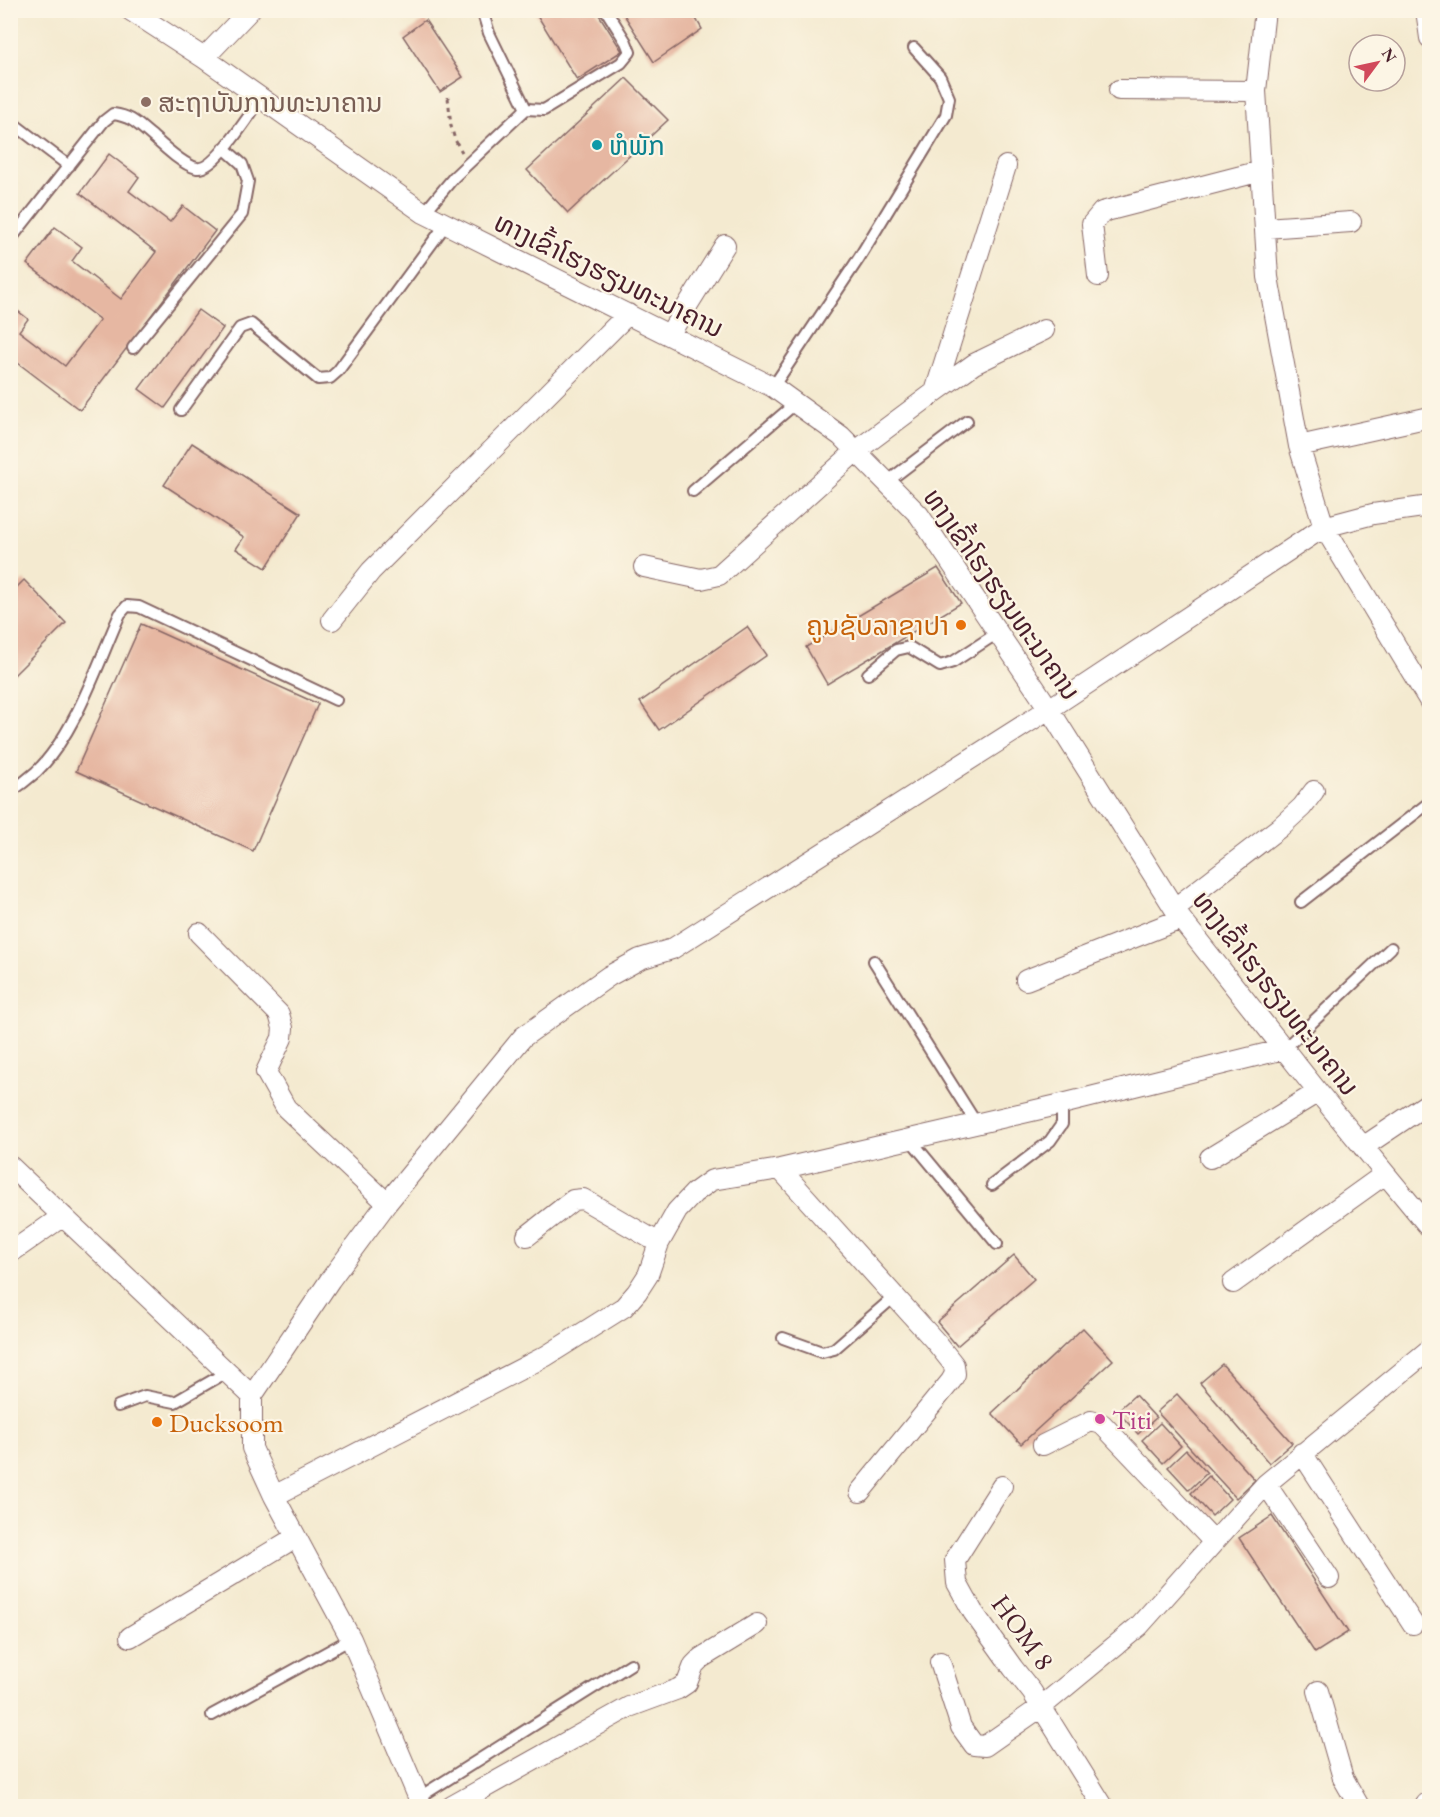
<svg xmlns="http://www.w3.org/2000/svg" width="1440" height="1817" viewBox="0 0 1440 1817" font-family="'EB Garamond','Noto Sans Lao',serif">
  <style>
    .building { fill: #e6b7a2 }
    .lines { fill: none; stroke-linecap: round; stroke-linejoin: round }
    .service-casing { stroke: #866665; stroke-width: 14 }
    .minor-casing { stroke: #866665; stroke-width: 22 }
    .secondary-casing { stroke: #866665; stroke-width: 30 }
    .path { stroke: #866665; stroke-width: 3; stroke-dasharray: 4.5 4.5; stroke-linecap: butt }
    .service { stroke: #fff; stroke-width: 10 }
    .minor { stroke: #fff; stroke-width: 20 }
    .secondary { stroke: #fff; stroke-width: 27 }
    .education-dot { fill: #8d6e63; stroke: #fcf5e5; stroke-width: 2 }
    .culture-dot { fill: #0f9aa8; stroke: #fcf5e5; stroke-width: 2 }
    .food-dot { fill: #e8710a; stroke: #fcf5e5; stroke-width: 2 }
    .hotel-dot { fill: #d1479c; stroke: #fcf5e5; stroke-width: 2 }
    .labels { text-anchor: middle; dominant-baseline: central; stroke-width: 4.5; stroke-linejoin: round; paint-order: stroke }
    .education-label { font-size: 27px; fill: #785e54; stroke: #fcf5e5; text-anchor: start }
    .culture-label { font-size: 27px; fill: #0d838f; stroke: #fcf5e5; text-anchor: start }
    .street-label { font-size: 27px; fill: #4a1f2b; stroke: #fcf5e5 }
    .food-label { font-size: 27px; fill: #c56008; stroke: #fcf5e5; text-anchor: end }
    .hotel-label { font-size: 27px; fill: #b23c85; stroke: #fcf5e5; text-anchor: start }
  </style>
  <rect width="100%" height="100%" fill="#fcf5e5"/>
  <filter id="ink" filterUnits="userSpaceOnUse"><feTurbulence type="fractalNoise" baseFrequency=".0167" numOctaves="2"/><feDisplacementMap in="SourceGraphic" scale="12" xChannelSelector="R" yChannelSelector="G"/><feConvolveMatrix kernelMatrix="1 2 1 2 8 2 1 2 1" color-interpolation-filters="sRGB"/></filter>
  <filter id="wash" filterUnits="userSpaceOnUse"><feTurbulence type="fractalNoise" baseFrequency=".008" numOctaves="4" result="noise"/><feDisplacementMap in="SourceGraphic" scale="24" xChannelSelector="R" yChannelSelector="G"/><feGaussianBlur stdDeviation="1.35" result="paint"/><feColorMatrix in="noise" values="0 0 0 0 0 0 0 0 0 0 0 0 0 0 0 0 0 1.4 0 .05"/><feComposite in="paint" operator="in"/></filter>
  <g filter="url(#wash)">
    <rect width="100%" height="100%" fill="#f4ead0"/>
    <g id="blocks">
      <path class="building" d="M534,10H596L622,51L577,80Z
        M621,10H691L702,29L654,62Z
        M425,20L463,77L440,92L403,36Z
        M626,78L668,120L568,213L527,170Z
        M109,154L139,177L129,191L170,222L183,206L215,231L80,410L10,357V305L28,319L19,331L65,366L100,320L27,264L55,227L82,247L72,261L121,299L156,252L80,193Z
        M198,310L223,328L165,408L139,389Z
        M192,443L301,513L266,568L236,549L244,537L164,485Z
        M938,568L961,603L827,684L806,647Z
        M24,580L66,623L10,679V590L12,592Z
        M141,624L318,704L253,851L76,771Z
        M747,627L767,655L659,730L640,702Z
        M1014,1255L1034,1279L957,1346L937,1322Z
        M1083,1328L1113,1360L1021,1444L992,1413Z
        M1222,1364L1292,1443L1269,1463L1200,1383Z
        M1177,1394L1255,1480L1236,1498L1157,1412Z
        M1135,1395L1156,1418L1138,1434L1117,1411Z
        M1160,1423L1181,1446L1163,1463L1142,1440Z
        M1186,1450L1207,1473L1189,1490L1168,1467Z
        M1209,1476L1230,1499L1212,1516L1191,1493Z
        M1272,1516L1348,1632L1315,1653L1239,1538Z"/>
    </g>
  </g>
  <g filter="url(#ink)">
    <use href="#blocks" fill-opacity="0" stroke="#866665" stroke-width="1.5"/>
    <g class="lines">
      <defs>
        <path id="service" d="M526,109L544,110L621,63L630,52L626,42L606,10
          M10,121L69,166
          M424,213L454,177L526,109L489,33L482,10
          M10,240L104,121L113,114C133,117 136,123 152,136C163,146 183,165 197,168C215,171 250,113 261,99
          M133,348L242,214L248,181L242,164L224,148
          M773,387L859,258L946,115L949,98L940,77L914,48
          M181,410L240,328L251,324L318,379L330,378L338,371L446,224
          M887,482L967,421
          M693,491L796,403
          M868,674L896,650L909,647L940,666L953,662L999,632
          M10,792C19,786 28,779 36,772C75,735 98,663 120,614L127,606L139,607L336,700
          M1301,902L1430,802
          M874,961L976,1123
          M1284,1049L1391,948
          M910,1139L997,1244
          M992,1185L1050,1141L1062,1124V1104
          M783,1338L822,1352L834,1349L895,1296
          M118,1406L145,1396L175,1402L227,1372
          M212,1715L351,1639
          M418,1798L631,1664"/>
        <path id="minor" d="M130,10L204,58L424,213L773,387L841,436L919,515L1049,709L1181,919L1318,1092L1430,1228
          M1265,10L1256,91L1268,277L1299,446L1324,527L1430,702
          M1426,10L1430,38
          M204,58L250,10
          M1119,90L1256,91
          M1265,228L1351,222
          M1098,276L1092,224L1102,212L1261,171
          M669,335L725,245
          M935,392L1006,166
          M1299,446L1430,417
          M644,567L701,579L719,575L856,451L935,392L974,364L1044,330
          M332,620L371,571L628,314
          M1175,908L1279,828L1302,807L1314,791
          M199,933L279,1014L283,1028L282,1038L266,1072L286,1108L387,1203
          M1026,980L1181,919
          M1363,1147L1430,1102
          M1210,1158L1318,1092
          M10,1166L252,1396V1448L274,1496L351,1639L422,1806
          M780,1169L935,1341L954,1365L955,1374L951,1381L860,1492
          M527,1236L573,1200L583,1199L659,1243
          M10,1253L63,1216
          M1233,1283L1385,1174
          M252,1396L330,1280L387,1203L523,1037L609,976L640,959L672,949L1049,709L1324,527L1373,514L1430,506
          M1043,1445L1091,1421L1102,1424L1214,1542
          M1302,1453L1413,1624
          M1266,1484L1329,1578
          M1002,1486L955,1560L957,1583L973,1612L1013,1668L1032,1692L1103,1806
          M274,1496L546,1356L624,1307L637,1292L648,1275L659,1243L677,1211L694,1193L712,1180L780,1169L1062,1104L1284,1049
          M130,1637L296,1537
          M940,1662L961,1727L974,1745L985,1746L1041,1707L1139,1626L1266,1484L1430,1349
          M1318,1691L1343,1778L1359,1806
          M452,1806L629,1707L678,1689L687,1683L694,1665L701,1658L757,1624"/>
        <path id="secondary" d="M1429,1806H1430"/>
      </defs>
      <use href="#service" class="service-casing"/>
      <use href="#minor" class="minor-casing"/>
      <use href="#secondary" class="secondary-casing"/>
      <path class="path" d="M448,97L451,126L455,140L462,152"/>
      <use href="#service" class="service"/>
      <use href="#minor" class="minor"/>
      <use href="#secondary" class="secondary"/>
    </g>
  </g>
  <circle class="education-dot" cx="146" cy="102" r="6"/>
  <circle class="culture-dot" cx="597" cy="145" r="6"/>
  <g class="food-dot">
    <circle cx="961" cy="625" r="6"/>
    <circle cx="157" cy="1422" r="6"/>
  </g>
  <circle class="hotel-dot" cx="1100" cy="1419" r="6"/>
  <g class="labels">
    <g class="education-label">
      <text x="158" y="102">ສະຖາບັນການທະນາຄານ</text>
    </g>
    <g class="culture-label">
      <text x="609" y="145">ຫໍພັກ</text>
    </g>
    <g class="street-label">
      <text transform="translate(609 275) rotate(26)">ທາງເຂົ້າໂຮງຮຽນທະນາຄານ</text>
      <text transform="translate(1002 594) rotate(55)">ທາງເຂົ້າໂຮງຮຽນທະນາຄານ</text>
      <text transform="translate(1276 993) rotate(52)">ທາງເຂົ້າໂຮງຮຽນທະນາຄານ</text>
      <text transform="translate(1023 1632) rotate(54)">HOM 8</text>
    </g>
    <g class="food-label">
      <text x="949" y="625">ຄູນຊັບລາຊາປາ</text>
      <text x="169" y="1422" text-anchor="start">Ducksoom</text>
    </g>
    <g class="hotel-label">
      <text x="1112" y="1419">Titi</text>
    </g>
  </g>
  <rect width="1440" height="1817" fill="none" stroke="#fcf5e5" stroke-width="36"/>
  <g transform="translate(1377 63) rotate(57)"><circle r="28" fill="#fcf5e5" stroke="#b59f9b" stroke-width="1.5"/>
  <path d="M0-4.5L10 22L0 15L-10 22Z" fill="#d1495b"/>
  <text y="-9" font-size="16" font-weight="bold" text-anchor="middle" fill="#4a1f2b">N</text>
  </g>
</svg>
